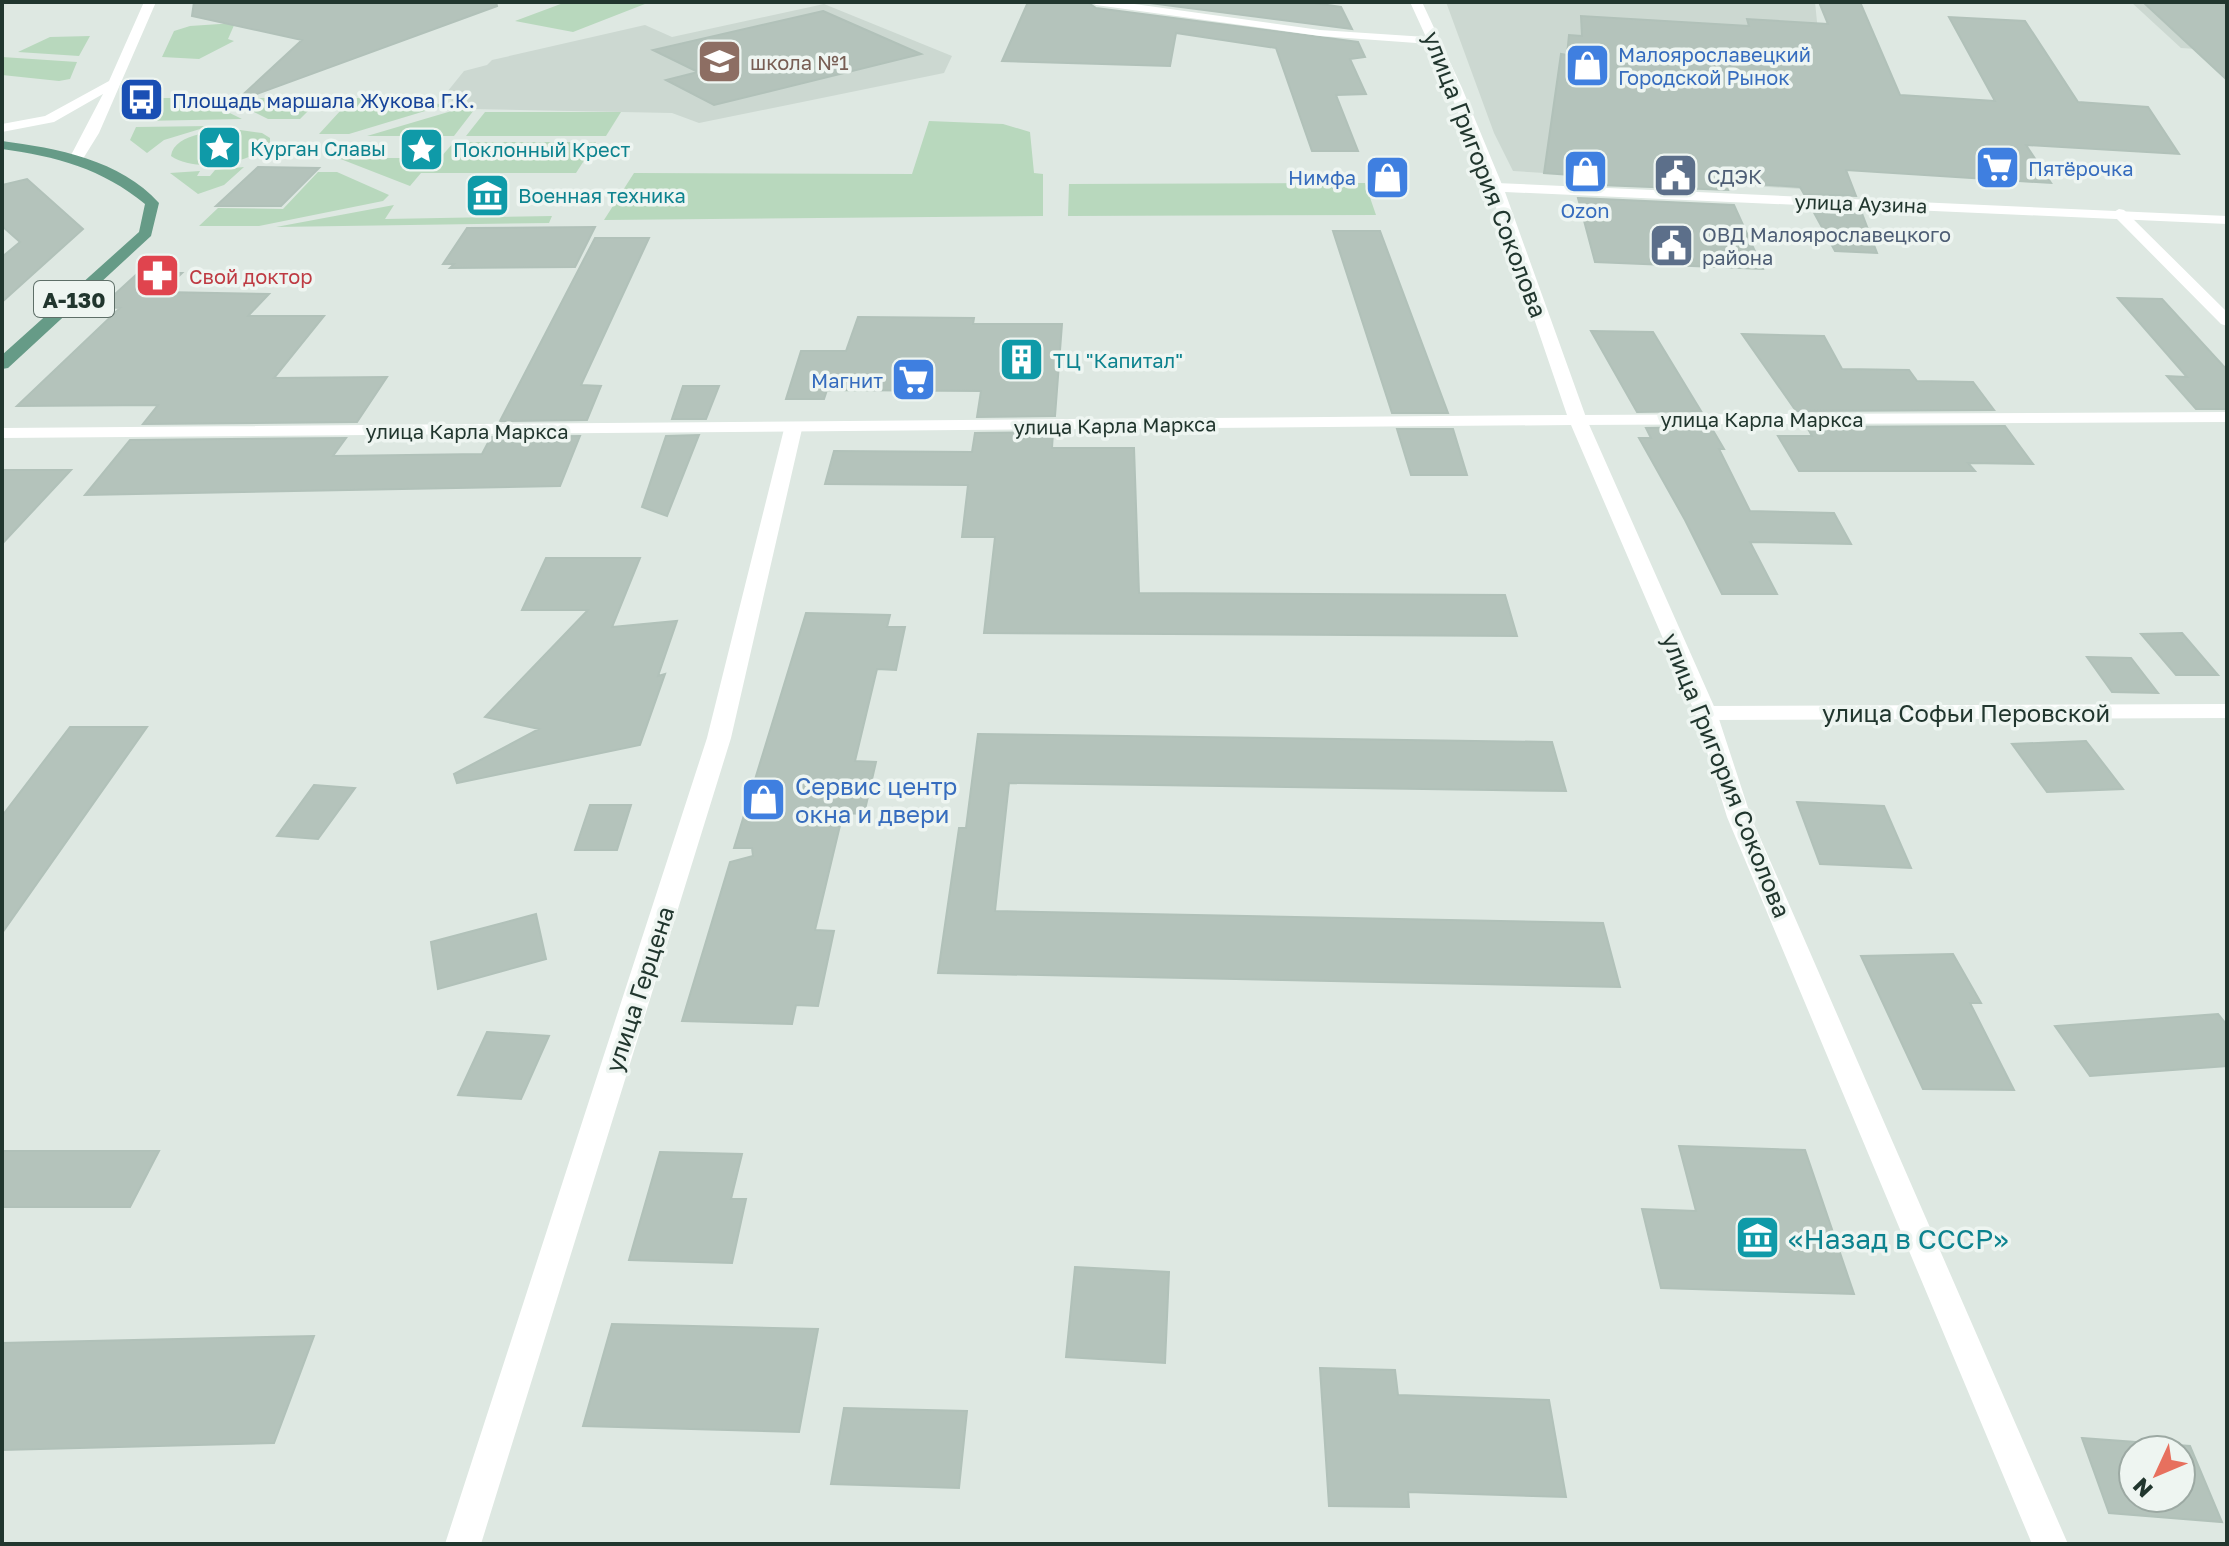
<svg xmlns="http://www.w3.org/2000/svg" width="2229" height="1546" viewBox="0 0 2229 1546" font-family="'Golos Text',sans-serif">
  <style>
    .built { fill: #ccd8d1 }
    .green { fill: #b8d8bd }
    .building { fill: #b4c3bb; stroke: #b1c1b9; stroke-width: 2; fill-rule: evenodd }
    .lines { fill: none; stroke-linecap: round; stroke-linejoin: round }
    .street { fill: #fff; fill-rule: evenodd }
    .secondary { fill: #fff; fill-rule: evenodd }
    .primary { fill: #669b87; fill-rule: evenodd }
    .labels { text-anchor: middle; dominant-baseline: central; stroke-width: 7; stroke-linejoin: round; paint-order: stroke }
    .far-shop-label { font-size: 20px; fill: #366cbe; stroke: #eef5f1; text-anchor: start }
    .far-education-label { font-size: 20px; fill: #785e54; stroke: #eef5f1; text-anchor: start }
    .far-transit-label { font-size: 20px; fill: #164399; stroke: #eef5f1; text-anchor: start }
    .far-culture-label { font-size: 20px; fill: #0d838f; stroke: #eef5f1; text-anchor: start }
    .far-service-label { font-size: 20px; fill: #4e5e75; stroke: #eef5f1; text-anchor: start }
    .far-street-label { font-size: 20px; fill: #21362e; stroke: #eef5f1 }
    .far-health-label { font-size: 20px; fill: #be3a42; stroke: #eef5f1; text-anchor: start }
    .shield { fill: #eef5f1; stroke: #5e6f68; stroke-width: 2 }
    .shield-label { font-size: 22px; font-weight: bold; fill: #21362e }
    .street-label { font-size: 24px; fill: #21362e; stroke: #eef5f1 }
    .shop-label { font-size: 24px; fill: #366cbe; stroke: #eef5f1; text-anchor: start }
    .near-culture-label { font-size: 28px; fill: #0d838f; stroke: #eef5f1; text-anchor: start }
  </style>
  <rect width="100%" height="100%" fill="#dee8e2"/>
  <path class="built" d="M1446,2H1815L1834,191L1513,171L1494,133Z
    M2131,2H2227V51L2181,48Z
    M824,4L952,56L944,73L699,123L672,113L472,109L443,97L464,71L487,65L492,60L645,25L672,37Z"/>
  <path class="green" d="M566,2H650L573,32L515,21Z
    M235,23L228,39L234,41L199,59L162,57L174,31L190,26Z
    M90,36L79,56L18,52L50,37Z
    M2,57L77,62L70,79L59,81L2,75Z
    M152,98H199L242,119L142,121Z
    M226,98H344L335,107H312L300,119H268Z
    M352,98H402L445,105L349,134H319Z
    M455,110H474L454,136H367Z
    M485,112H621L606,136H466Z
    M929,121L1003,124L1030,132L1034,173L1043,174V216L604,220L634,173L912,174Z
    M210,126L164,140L147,153L130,140L136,127Z
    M240,130L262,133L270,138V144C250,164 195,173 171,156C174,132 222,130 240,130Z
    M454,142H596L576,173H421L410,186L338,158H440Z
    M244,167L224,185L198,194L170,173L200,171L197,176H210L215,170Z
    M318,172H337L389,195L383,201L259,226H199L218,208L283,209Z
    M1365,183L1376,215L1068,216L1069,184Z
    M394,205L385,219L552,216L549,223L276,227Z"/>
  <path class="building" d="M194,2H496L497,6L235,102L302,40L192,16Z
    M1028,2H1087L1096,8L1358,42L1365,57L1350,59L1366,94L1336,95L1358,151H1312L1276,48L1176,33L1170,66L1002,61Z
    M1142,2H1307L1341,7L1352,29Z
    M1819,2H1860L1900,95L1995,101L1949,17L2025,21L2078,102L2148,107L2179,154L2026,145L2051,183L1846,170L1856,196L1804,194L1800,187L1724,182L1728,190L1574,184L1572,175L1544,173L1561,54L1567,55L1569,35L1582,36L1581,16L1749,26L1747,19L1828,24Z
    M2143,2H2227V80Z
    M823,11L921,54L714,105L666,80L698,72L653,50Z
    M258,167L319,168L281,206H216Z
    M27,179L83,229L2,302V257L20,242L2,226V185Z
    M1578,198L1734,205L1763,269L1595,262Z
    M1812,209L1861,211L1877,253L1835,251Z
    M595,227L575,267L450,268L454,264H443L467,228Z
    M1333,231H1380L1448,413H1392Z
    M595,238H649L581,385L601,386L587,420L500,421Z
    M138,273H182L162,292L269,294L248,316H324L274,378L387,377L357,422L143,424L158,405L17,406L120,308L101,307Z
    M2118,298L2162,299L2227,370V409H2196L2167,376L2187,377Z
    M858,317L974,318L973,324H1062L1055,416L977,417L981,391L827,390L824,399H786L801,351H846Z
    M1591,331L1653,332L1701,411L1637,412Z
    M1742,334L1824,336L1842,369L1909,370L1917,381L1973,382L1994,410L1796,411Z
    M683,386H719L706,419H672Z
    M2005,426L2033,464L1968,463L1975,471H1799L1778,436H1812L1807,427Z
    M1711,427L1724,449H1719L1750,511L1834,513L1851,544L1750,542L1777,594H1722L1685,520L1639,438H1651L1646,428Z
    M1397,429H1453L1467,475H1411Z
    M1053,432L1052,448H1134L1139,593L1505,595L1517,636L984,633L995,537H962L968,485L825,484L834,451L972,452L975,433Z
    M699,435L667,516L642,507L666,436Z
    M580,436L560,486L85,495L130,440L346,438L333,456L482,454L491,437Z
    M2,470H71L2,544Z
    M546,558H640L612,627L677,621L658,676L665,674L640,745L457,783L454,774L539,729L485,717L588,610H522Z
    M806,613L890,615L887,627H905L896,670L877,669L855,761L876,762L864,814L843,813L815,930L834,931L818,1006L796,1005L792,1024L682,1021L730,862L753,856L752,848H734Z
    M2182,633L2218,675H2176L2141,634Z
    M2087,657L2131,658L2158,693L2112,692Z
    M70,727H147L2,933V816Z
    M978,734L1552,742L1566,791L1009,783L995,911L1603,923L1620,987L938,973L959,828H966Z
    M2086,741L2123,789L2047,792L2012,744Z
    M314,785L355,788L318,839L277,836Z
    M1797,802L1884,806L1911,868L1820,864Z
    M590,805H631L617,850H575Z
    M536,914L546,959L438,989L431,942Z
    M1953,954L1981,1003H1970L2014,1090L1923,1089L1861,956Z
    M2218,1014L2227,1025V1066L2090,1076L2055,1026Z
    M487,1032L549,1036L521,1099L458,1095Z
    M1679,1146L1805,1150L1854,1294L1661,1288L1642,1209L1696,1211Z
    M2,1151H159L130,1207H2Z
    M660,1152L742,1154L731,1199H746L732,1263L629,1260Z
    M1075,1267L1169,1272L1165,1363L1066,1357Z
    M612,1324L818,1329L799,1432L583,1426Z
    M314,1336L274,1443L2,1450V1343Z
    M1320,1368L1395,1370L1398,1395L1549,1400L1566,1497L1408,1492L1409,1507L1329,1506Z
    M844,1408L967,1411L959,1488L831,1484Z
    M2082,1438L2190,1446L2222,1522L2109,1513ZM2133,1450H2181V1498H2133Z"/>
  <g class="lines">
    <path class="street" d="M1090,2H1120L1320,30L1426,37L1410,2H1422L1462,88L1503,187L1496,191L1489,187L1430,44L1320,36L1096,5Z
      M2119,209L2124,210L2227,312V326L2221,324L2114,216L2112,213Z
      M2227,412V422L1578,425L1569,420L1578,415Z
      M793,424L802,429L731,738L481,1544H445L707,738L784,429Z
      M2227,704V718L1706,720L1698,718L1695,713L1698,708L1706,706Z"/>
    <path class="secondary" d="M144,2H156L99,133L81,162L69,159L103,94L54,122L2,132V124L45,116L109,81Z
      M1496,183L2227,216V224L1505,192L1587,420L1717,713L1751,817L2068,1544H2032L1727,817L1695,713L1571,425L2,438V428L1567,415L1489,187Z"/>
    <path class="primary" d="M2,141C56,148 121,160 159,203L151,236L8,368L2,369V355L139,232L145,204C103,169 55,156 2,149Z"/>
  </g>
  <defs>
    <symbol id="school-square" viewBox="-11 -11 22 22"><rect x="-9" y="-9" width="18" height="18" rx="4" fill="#8d6e63" stroke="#eef5f1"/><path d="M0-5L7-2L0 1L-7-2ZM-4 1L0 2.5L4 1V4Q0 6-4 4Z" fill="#fff"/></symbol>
    <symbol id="shop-square" viewBox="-11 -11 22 22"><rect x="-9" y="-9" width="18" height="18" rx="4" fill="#3f7fe0" stroke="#eef5f1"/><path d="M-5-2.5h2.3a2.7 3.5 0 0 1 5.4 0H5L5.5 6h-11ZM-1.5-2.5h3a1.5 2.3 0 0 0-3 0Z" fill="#fff"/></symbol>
    <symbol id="bus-square" viewBox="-11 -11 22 22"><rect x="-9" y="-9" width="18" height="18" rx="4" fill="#1a4fb4" stroke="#eef5f1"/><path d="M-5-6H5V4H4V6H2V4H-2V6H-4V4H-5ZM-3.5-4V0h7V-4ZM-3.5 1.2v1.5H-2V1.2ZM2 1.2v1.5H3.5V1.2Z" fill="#fff"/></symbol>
    <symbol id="sight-square" viewBox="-11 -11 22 22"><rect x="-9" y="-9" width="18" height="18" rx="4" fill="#0f9aa8" stroke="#eef5f1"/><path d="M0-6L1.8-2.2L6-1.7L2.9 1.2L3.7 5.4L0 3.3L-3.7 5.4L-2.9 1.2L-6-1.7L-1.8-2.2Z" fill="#fff"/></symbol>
    <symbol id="supermarket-square" viewBox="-11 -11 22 22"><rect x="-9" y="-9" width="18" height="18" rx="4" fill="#3f7fe0" stroke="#eef5f1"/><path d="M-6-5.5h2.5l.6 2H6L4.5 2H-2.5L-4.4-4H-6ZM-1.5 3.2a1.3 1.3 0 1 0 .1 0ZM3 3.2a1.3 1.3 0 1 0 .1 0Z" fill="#fff"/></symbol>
    <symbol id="civic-square" viewBox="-11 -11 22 22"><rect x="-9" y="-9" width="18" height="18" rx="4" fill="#5c6f8a" stroke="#eef5f1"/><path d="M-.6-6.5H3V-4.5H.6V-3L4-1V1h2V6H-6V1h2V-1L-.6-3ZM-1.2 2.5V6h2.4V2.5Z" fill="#fff"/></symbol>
    <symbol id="museum-square" viewBox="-11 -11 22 22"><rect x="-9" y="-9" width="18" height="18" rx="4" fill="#0f9aa8" stroke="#eef5f1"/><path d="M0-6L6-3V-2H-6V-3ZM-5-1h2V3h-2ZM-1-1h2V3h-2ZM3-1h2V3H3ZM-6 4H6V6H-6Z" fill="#fff"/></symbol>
    <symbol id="pharmacy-square" viewBox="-11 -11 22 22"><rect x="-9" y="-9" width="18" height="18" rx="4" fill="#e0444e" stroke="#eef5f1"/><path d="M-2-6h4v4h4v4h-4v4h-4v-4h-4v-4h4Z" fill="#fff"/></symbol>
    <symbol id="building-square" viewBox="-11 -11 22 22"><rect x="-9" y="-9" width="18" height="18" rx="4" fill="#0f9aa8" stroke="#eef5f1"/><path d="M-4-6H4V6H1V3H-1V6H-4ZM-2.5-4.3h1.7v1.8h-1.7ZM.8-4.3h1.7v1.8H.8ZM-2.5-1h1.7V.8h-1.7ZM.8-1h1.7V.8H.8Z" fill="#fff"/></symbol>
  </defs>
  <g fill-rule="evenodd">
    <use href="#school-square" x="694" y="36" width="51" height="51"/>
    <use href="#shop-square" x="1562" y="40" width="51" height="51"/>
    <use href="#bus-square" x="116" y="74" width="51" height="51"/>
    <use href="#sight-square" x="194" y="122" width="51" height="51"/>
    <use href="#sight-square" x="396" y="124" width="51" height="51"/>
    <use href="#supermarket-square" x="1972" y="142" width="51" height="51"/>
    <use href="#shop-square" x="1560" y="146" width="51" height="51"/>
    <use href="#civic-square" x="1650" y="150" width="51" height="51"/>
    <use href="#shop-square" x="1362" y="152" width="51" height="51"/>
    <use href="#museum-square" x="462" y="170" width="51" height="51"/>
    <use href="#civic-square" x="1646" y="220" width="51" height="51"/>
    <use href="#pharmacy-square" x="132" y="250" width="51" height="51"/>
    <use href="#building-square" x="996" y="334" width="51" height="51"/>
    <use href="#supermarket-square" x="888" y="354" width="51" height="51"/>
    <use href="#shop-square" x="738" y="774" width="51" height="51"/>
    <use href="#museum-square" x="1732" y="1212" width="51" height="51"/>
  </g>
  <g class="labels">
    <g class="far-shop-label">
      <text x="1618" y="54">Малоярославецкий<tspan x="1618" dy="23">Городской Рынок</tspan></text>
      <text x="2028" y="168">Пятёрочка</text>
      <text x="1356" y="177" text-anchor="end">Нимфа</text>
      <text x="1585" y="210" text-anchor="middle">Ozon</text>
      <text x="883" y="380" text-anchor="end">Магнит</text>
    </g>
    <g class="far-education-label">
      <text x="750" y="62">школа №1</text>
    </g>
    <g class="far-transit-label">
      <text x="172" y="100">Площадь маршала Жукова Г.К.</text>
    </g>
    <g class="far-culture-label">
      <text x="250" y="148">Курган Славы</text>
      <text x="453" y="149">Поклонный Крест</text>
      <text x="518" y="195">Военная техника</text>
      <text x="1053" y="360">ТЦ "Капитал"</text>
    </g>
    <g class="far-service-label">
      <text x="1707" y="176">СДЭК</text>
      <text x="1702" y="234">ОВД Малоярославецкого<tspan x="1702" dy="23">района</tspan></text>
    </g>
    <g class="far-street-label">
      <text transform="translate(1861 203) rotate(2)">улица Аузина</text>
      <text x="1762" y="419">улица Карла Маркса</text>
      <text transform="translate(1115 425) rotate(-1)">улица Карла Маркса</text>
      <text x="467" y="431">улица Карла Маркса</text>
    </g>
    <g class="far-health-label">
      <text x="189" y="276">Свой доктор</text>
    </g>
    <rect class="shield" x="34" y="281" width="80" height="36" rx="6"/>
    <g class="shield-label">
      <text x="74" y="299">А-130</text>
    </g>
    <g class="street-label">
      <text transform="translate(1486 174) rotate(69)">улица Григория Соколова</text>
      <text x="1966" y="712">улица Софьи Перовской</text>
      <text transform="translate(1727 775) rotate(68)">улица Григория Соколова</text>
      <text transform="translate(639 989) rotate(-72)">улица Герцена</text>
    </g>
    <g class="shop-label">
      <text x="795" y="785">Сервис центр<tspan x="795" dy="28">окна и двери</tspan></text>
    </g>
    <g class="near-culture-label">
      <text x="1788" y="1238">«Назад в СССР»</text>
    </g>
  </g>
  <rect width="2229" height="1546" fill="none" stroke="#21362e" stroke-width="8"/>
  <g transform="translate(2157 1474) rotate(226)"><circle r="38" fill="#eef5f1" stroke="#9ca9a3" stroke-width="2"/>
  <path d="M0-6L14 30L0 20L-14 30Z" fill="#e7705e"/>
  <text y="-12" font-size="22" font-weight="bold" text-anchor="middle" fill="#21362e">N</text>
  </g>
</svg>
